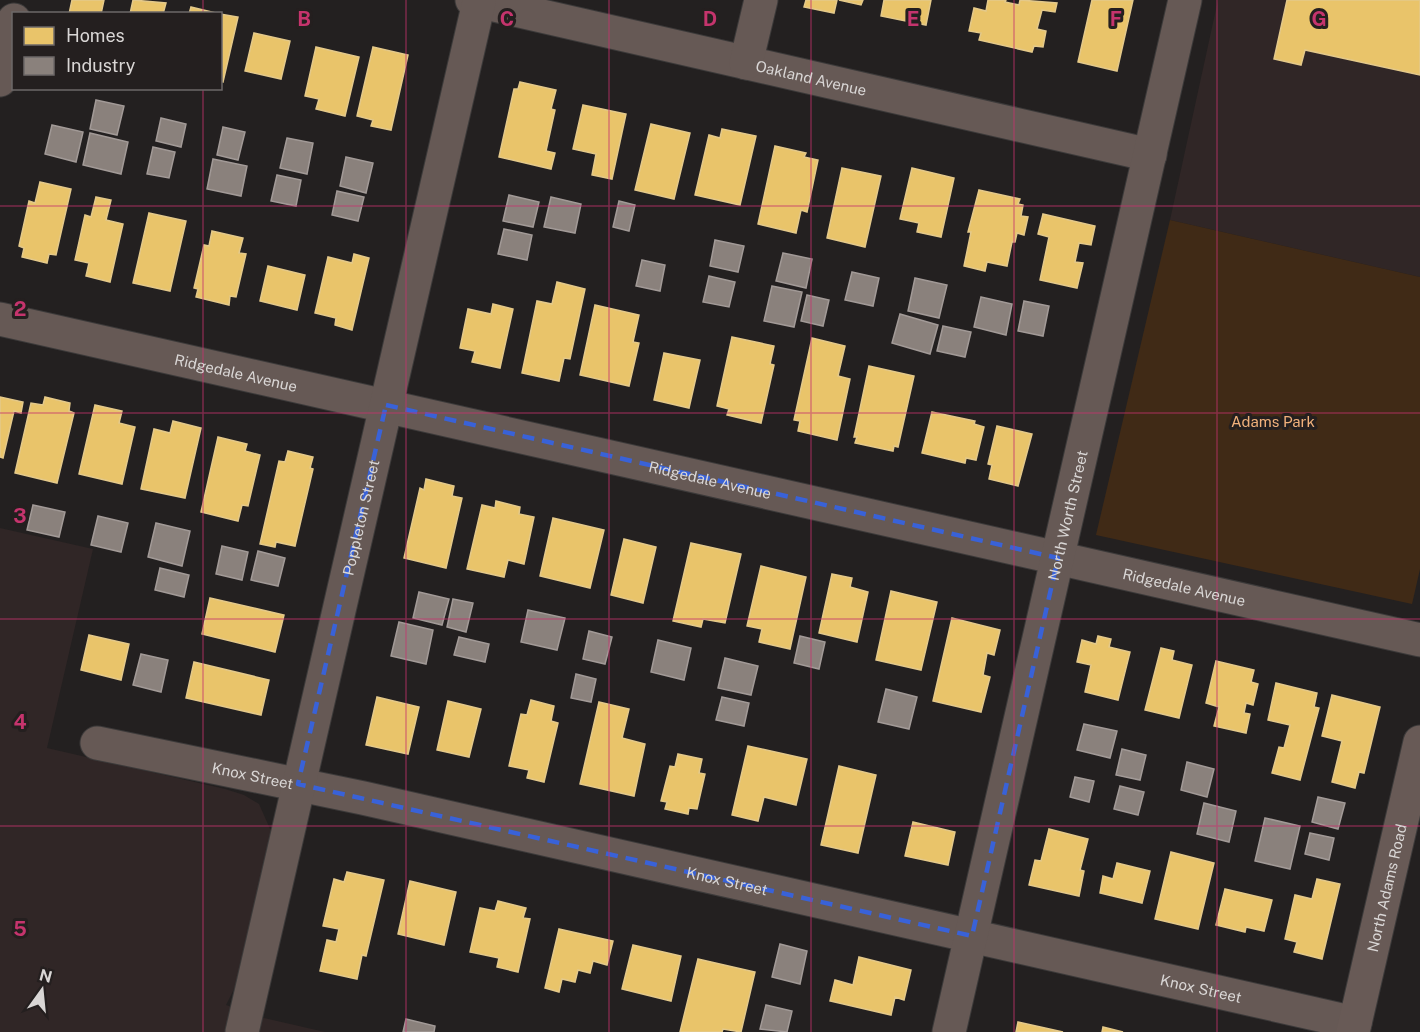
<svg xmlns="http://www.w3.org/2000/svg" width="1420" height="1032" viewBox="0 0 1420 1032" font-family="'Public Sans',sans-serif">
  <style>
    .built { fill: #302626 }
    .green { fill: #402a16 }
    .homes { fill: #e9c46a; stroke: #e4c98a; stroke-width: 1.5 }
    .industry { fill: #8a817c; stroke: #a29a97; stroke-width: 1.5 }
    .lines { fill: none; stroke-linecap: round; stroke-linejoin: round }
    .minor-casing { stroke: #3c3a3a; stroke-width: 35 }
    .major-casing { stroke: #3c3a3a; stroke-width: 35 }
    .minor { stroke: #665955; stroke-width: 33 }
    .major { stroke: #685a56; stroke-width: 33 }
    .marked { fill: none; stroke: #3962d8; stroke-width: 4.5; stroke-dasharray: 12 8; stroke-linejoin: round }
    .grid { fill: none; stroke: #c5346d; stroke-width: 1.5; stroke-opacity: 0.55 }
    .labels { text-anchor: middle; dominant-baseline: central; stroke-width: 6; stroke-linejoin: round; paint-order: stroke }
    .street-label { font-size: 15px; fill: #d9d6d5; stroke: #241f1f }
    .park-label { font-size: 15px; fill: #f1b17b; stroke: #241f1f }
    .grid-label { font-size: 20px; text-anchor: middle; font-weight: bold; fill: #c5346d; stroke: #241f1f; stroke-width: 6; stroke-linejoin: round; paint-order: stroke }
  </style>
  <rect width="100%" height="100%" fill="#232020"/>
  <path class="built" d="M1218,0H1420V277L1170,220Z
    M0,528L93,549L47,748L225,789L244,795L259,804L271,831L270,850L240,977L226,1005L264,1018L325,1032H0Z"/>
  <path class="green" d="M1170,220L1420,277V569L1412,604L1096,535Z"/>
  <path class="homes" d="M72,0H104L101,14H69Z
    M133,0L166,3L163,14H130Z
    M806,0H837L834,13L804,7Z
    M839,0H863L861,5Z
    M884,0H931L926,25L881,16Z
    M988,0H1006L1005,2L1019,5L1020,0L1057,3L1055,12L1042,10L1037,29L1046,31L1043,47L1034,46L1032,52L979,40L981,33L969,31L974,8L986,11Z
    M1092,0H1133L1117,71L1078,62Z
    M1287,0H1420V75L1305,50L1301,65L1274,59Z
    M191,7L220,14H189Z
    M220,14L238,17L223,82L220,81Z
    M254,33L290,41L281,79L245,71Z
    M316,47L359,57L345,116L316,109L319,99L305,96Z
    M373,47L408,55L391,130L371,126L373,120L357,116Z
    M520,82L556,90L551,109L555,110L546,151L555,153L551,169L499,157L514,89H518Z
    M583,105L626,114L612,179L592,175L596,154L573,149Z
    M651,124L690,133L674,199L635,190Z
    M722,129L756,136L740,205L695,195L709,135L720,138Z
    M775,146L806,153L804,157L818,160L807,212L801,210L796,233L758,224Z
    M842,168L881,176L865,247L827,238Z
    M912,168L954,178L941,237L917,232L919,223L900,219Z
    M40,182L71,189L56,255L49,254L47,263L22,257L24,248L19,246L29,201L35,203Z
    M979,190L1020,199L1018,204L1023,205L1021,216L1028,217L1024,235L1017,233L1015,242H1012L1007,266L987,262L985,271L964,266L971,232H968Z
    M96,197L111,200L106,220L123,224L110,282L86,276L89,263L75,260L85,215L91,217Z
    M149,213L186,221L170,291L133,283Z
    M1043,214L1095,226L1091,245L1079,243L1075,262L1083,263L1077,288L1040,280L1049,237L1038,234Z
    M212,231L243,238L239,253L246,254L236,297L230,296L229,305L196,297L198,289L194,288L204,245L209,246Z
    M354,254L369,258L352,330L335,325L336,318L315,313L328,257L352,263Z
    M268,266L305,275L297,310L260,301Z
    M557,282L585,289L570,359L564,358L559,381L522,373L537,301L552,304Z
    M493,304L513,309L500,368L472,362L475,351L460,348L468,309L491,314Z
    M595,305L639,315L633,342L639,343L629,386L580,375Z
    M732,337L774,346L770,364L774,365L761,423L727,415L729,409L717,406Z
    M812,338L845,346L838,376L850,379L837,440L798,431L800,421L794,420Z
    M664,353L700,360L689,408L654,400Z
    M869,366L914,376L898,447L894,446L893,451L855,443L857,437H854Z
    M0,397L23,402L21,413L14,411L3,458L0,457Z
    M45,397L70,403L69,411L74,413L57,483L15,473L31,403L43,405Z
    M95,405L122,411L119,423L135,427L122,484L79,474Z
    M932,412L975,421L974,424L984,427L976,460L966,458L965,463L922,453Z
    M173,421L201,428L185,498L141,489L154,429L170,433Z
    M997,426L1032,434L1018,486L989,479L992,465L988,464Z
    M218,437L247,444L245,451L260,455L248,506L242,505L238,521L201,512Z
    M288,451L313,457L310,468L313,469L295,546L276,542L275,547L260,544L279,461L285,462Z
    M426,479L454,486L452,496L462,498L446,568L404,558L420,488L424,490Z
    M496,501L520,507L519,514L534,517L524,564L508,560L504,577L467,569L482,505L495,508Z
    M553,518L604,530L590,588L540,576Z
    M624,539L656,547L643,603L611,595Z
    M691,543L741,554L725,623L703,619L701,627L673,621Z
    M761,566L806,577L790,649L759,642L762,629L747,626Z
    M832,574L852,578L850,587L868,592L857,642L819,633Z
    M891,591L937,602L921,670L876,660Z
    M210,598L284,615L275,652L202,634Z
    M952,618L1000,630L994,655L987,653L983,675L990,677L981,712L933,701Z
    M89,635L129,644L121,680L81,670Z
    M1098,636L1111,639L1109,647L1130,652L1118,700L1085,692L1091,665L1077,662L1082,640L1096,644Z
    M1161,648L1174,651L1172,660L1192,665L1179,718L1145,710Z
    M1216,661L1254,670L1251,682L1258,684L1253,705L1246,703L1244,713L1250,714L1246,733L1214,726L1219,707L1206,703Z
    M194,662L269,680L261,715L186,698Z
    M1276,683L1317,693L1314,707L1319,708L1300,780L1272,773L1279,747L1284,748L1290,725L1268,720Z
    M1332,695L1380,707L1364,773L1359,772L1355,788L1332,782L1342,741L1322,736Z
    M377,697L419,707L408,754L366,745Z
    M531,700L554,706L551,721L558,723L544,782L527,778L529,770L509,766L521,714L527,715Z
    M448,701L481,709L469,757L437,750Z
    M599,702L629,709L622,738L645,744L634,796L580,784Z
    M748,746L807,759L796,805L764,797L758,821L732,815Z
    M678,754L702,759L699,773L705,774L697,809L689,808L688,814L665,809L667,802L661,801L670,766L675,767Z
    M839,766L876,775L858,853L821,845Z
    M913,822L955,832L948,865L905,856Z
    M1049,829L1088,839L1080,870L1084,871L1079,896L1029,885L1035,860L1041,861Z
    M1171,852L1214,863L1198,929L1155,919Z
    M1117,863L1150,871L1142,903L1100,893L1103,876L1113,879Z
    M347,872L384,880L366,956L362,955L357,979L320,971L327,940L336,942L339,929L323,926L334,879L344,882Z
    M1317,879L1340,884L1322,959L1294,952L1297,942L1285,939L1295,895L1312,899Z
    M410,881L456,892L444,945L398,934Z
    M1225,889L1272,900L1264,931L1246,927L1245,932L1216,925Z
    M498,901L526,908L523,918L530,919L518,972L497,967L499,958L470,952L480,908L495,911Z
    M559,929L613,941L607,965L593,961L590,973L578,970L575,982L562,979L559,992L545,988Z
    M633,945L681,956L671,1001L622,989Z
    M859,957L911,970L904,1000L895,997L891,1015L830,1001L835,980L853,985Z
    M698,959L755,972L741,1032L723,1029L722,1032H680Z
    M1018,1022L1063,1032H1016Z
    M1103,1027L1123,1032H1102Z"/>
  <path class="industry" d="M96,100L124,106L117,135L90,129Z
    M161,118L186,124L181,147L156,141Z
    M52,125L83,132L76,162L45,154Z
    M223,127L245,132L238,160L217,155Z
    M90,133L128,142L121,174L83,165Z
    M287,138L313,143L307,174L280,168Z
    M153,147L175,152L169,178L147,174Z
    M346,157L373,163L366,193L340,186Z
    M213,159L247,166L241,196L207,189Z
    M277,175L301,180L296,206L271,201Z
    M337,191L364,197L358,221L332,215Z
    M509,195L539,202L533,227L503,221Z
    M551,197L581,204L575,233L544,227Z
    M619,201L635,205L629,231L613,227Z
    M504,229L532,235L527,260L498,254Z
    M715,240L744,246L738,272L710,266Z
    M783,253L812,259L806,288L776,281Z
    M642,260L665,265L660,291L636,286Z
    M852,272L879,278L873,306L845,300Z
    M709,276L735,282L729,307L703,302Z
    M915,278L947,285L939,318L908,311Z
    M772,286L802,292L794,327L764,321Z
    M807,295L829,300L823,326L801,321Z
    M981,297L1012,304L1006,335L974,327Z
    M1024,301L1049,306L1043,336L1018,331Z
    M900,314L938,325L930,354L892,343Z
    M943,326L971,332L965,357L937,351Z
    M33,505L65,512L59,537L27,530Z
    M98,516L128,523L121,552L91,545Z
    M156,523L190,531L182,566L148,557Z
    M222,546L248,552L242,580L216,574Z
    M258,551L285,558L278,586L251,580Z
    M160,568L189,575L184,597L155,590Z
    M419,592L449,599L442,625L413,618Z
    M453,599L473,603L466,632L447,627Z
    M528,610L565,618L557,650L521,642Z
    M399,622L433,630L426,664L391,656Z
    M589,631L612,637L605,664L583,659Z
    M800,636L825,642L819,669L794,663Z
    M459,637L489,644L485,662L454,655Z
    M658,640L691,648L684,680L651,672Z
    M141,654L168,660L161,692L133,685Z
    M725,658L758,666L751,695L718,688Z
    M576,674L596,679L591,702L571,698Z
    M886,689L917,697L909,729L878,722Z
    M722,697L749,703L744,726L716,720Z
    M1084,724L1117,731L1110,758L1077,750Z
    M1122,749L1146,755L1140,780L1116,775Z
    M1187,762L1214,769L1207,797L1181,790Z
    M1075,777L1094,781L1089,802L1070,797Z
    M1120,786L1144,792L1138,815L1114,809Z
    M1318,797L1345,803L1338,829L1312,822Z
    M1204,803L1236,811L1229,842L1197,834Z
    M1265,818L1300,826L1290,869L1255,861Z
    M1310,833L1334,838L1329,860L1305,854Z
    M780,944L807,951L800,984L772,977Z
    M766,1005L792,1011L787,1032L760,1029Z
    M406,1019L435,1026L434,1032H403Z"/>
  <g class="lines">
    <defs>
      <g id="minor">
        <path id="s1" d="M472,0L1150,155"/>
        <path d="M746,63L761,0"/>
        <path d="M0,80L14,20"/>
        <path id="s2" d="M0,319L1420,640"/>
        <path id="s3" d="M97,743L363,798L1355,1023"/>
        <path id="s4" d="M242,1032L479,2"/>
        <path id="s5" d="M949,1032L1185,0"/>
      </g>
      <g id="major">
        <path id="s6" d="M1353,1032L1420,742"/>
      </g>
    </defs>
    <use href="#minor" class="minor-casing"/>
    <use href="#major" class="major-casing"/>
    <use href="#minor" class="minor"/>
    <use href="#major" class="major"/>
  </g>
  <path class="marked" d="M386,405L1058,558L972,936L298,784Z"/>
  <path class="grid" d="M203,0V14M406,0V1032M609,0V1032M811,0V1032M1014,0V1032M1217,0V1032M203,88V1032M0,206H1420M0,413H1420M0,619H1420M0,826H1420"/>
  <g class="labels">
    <g class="street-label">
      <text stroke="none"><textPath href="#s1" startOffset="348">Oakland Avenue</textPath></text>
      <text stroke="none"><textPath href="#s2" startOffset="242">Ridgedale Avenue</textPath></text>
      <text stroke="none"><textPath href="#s2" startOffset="728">Ridgedale Avenue</textPath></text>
      <text stroke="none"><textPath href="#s5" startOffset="530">North Worth Street</textPath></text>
      <text stroke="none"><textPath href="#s4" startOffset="528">Poppleton Street</textPath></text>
      <text stroke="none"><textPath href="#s2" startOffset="1214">Ridgedale Avenue</textPath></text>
      <text stroke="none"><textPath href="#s3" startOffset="159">Knox Street</textPath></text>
      <text stroke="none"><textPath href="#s3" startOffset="645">Knox Street</textPath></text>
      <text stroke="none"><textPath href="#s6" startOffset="148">North Adams Road</textPath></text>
      <text stroke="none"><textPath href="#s3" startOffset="1131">Knox Street</textPath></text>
    </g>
    <g class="park-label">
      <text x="1273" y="421">Adams Park</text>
    </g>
  </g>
  <g class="grid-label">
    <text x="304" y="26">B</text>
    <text x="507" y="26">C</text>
    <text x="710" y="26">D</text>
    <text x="913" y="26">E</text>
    <text x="1116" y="26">F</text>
    <text x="1319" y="26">G</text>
    <text x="20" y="316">2</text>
    <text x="20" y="523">3</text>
    <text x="20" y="729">4</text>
    <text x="20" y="936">5</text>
  </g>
  <rect x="12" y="12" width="210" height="78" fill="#241f1f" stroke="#6c6868" stroke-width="1.5"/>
  <rect x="24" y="27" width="30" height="18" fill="#e9c46a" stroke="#6c6868" stroke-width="1.5"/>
  <text x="66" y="42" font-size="18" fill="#d9d6d5">Homes</text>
  <rect x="24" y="57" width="30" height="18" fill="#8a817c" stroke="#6c6868" stroke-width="1.5"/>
  <text x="66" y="72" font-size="18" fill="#d9d6d5">Industry</text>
  <g transform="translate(42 990) rotate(15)" stroke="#241f1f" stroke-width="4.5" paint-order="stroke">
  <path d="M0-4.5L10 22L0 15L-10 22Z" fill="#d9d6d5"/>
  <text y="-9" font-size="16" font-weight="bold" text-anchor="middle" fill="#d9d6d5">N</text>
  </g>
</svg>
